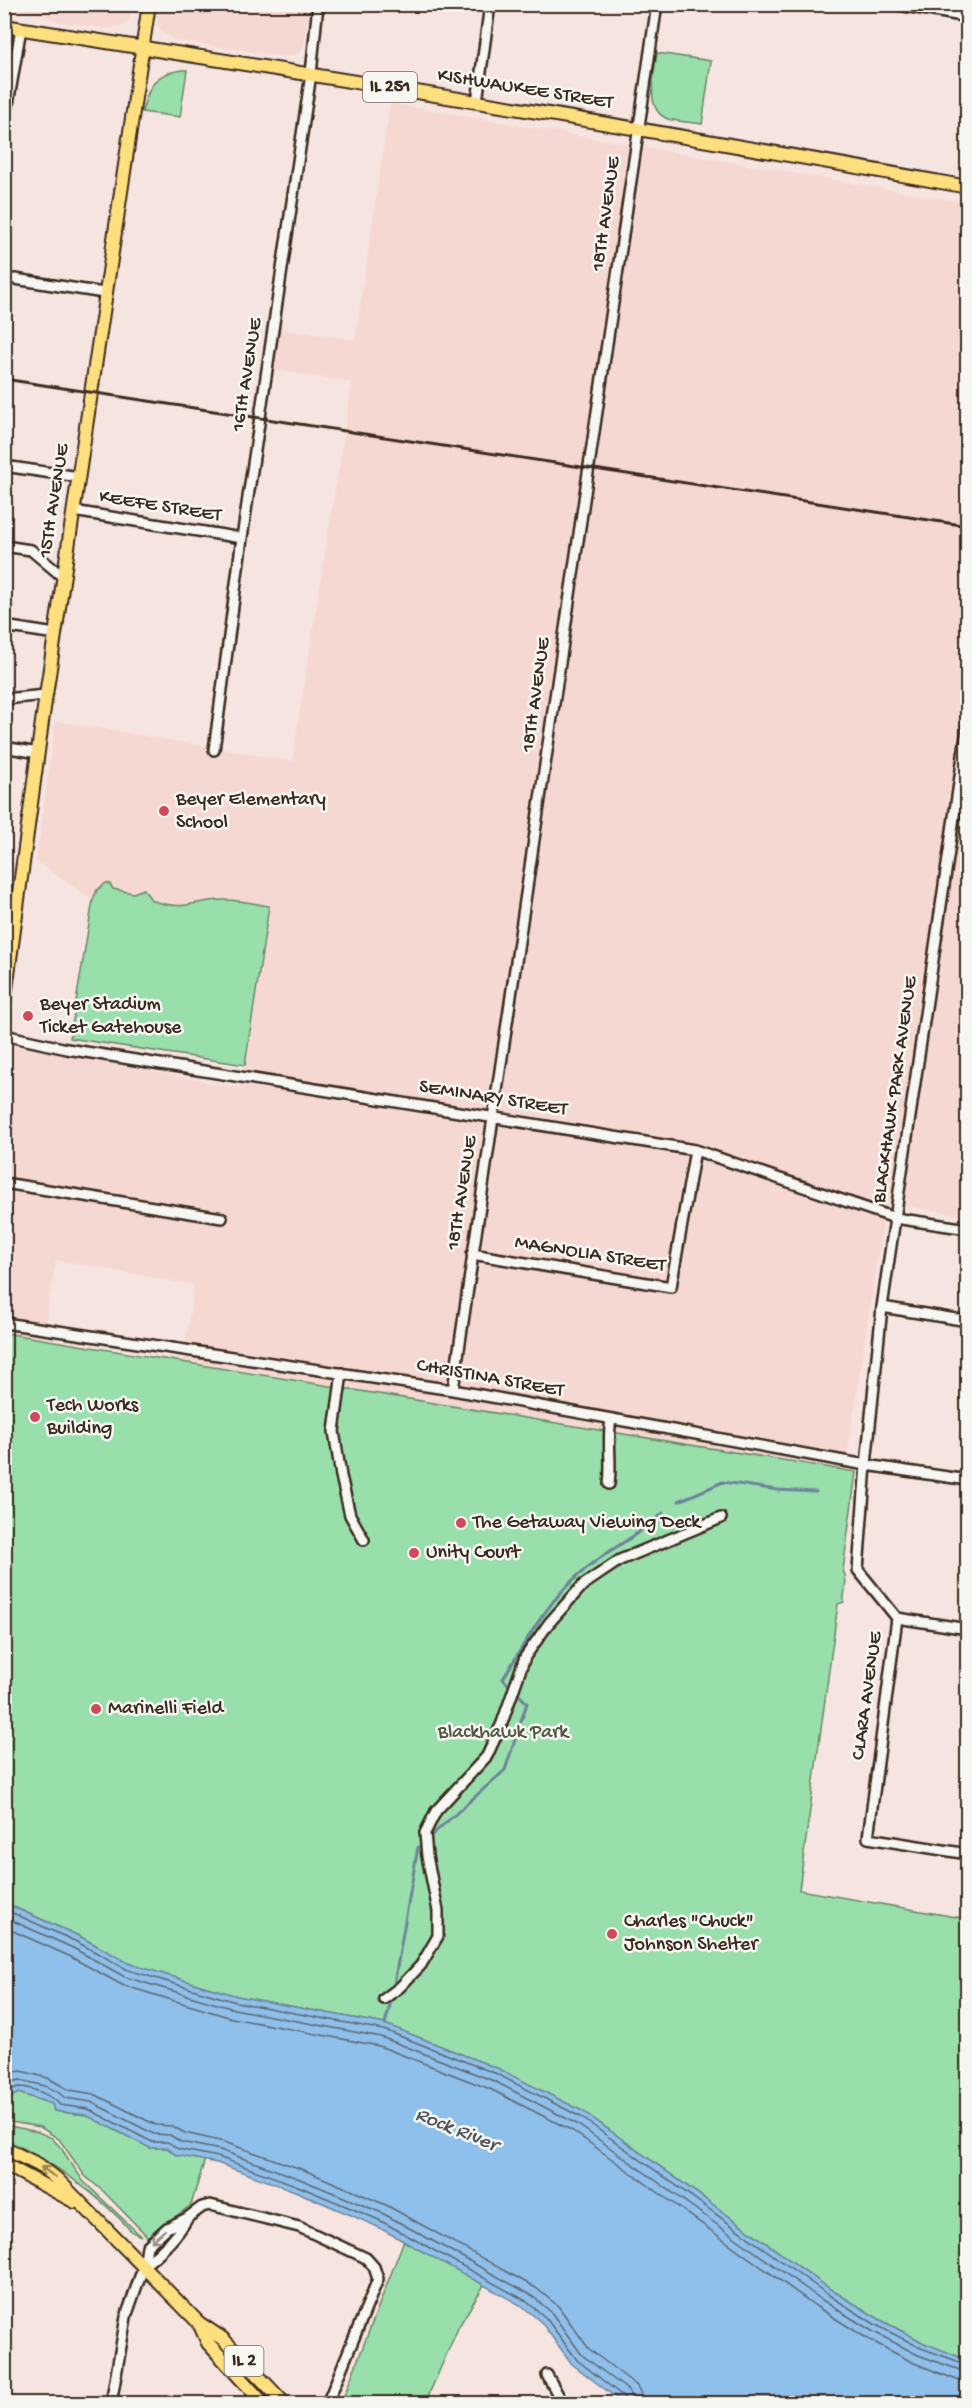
<svg xmlns="http://www.w3.org/2000/svg" width="972" height="2408" viewBox="0 0 972 2408" font-family="'Gochi Hand',sans-serif">
  <style>
    .built { fill: #f6d8d3 }
    .green { fill: #99dfac; stroke: #6a8465; stroke-width: 1.5 }
    .water { fill: #8fc0eb; stroke: #6d8499; stroke-width: 1.5 }
    .lines { fill: none; stroke-linecap: round; stroke-linejoin: round }
    .shore { stroke: #5d6670; stroke-width: 1.5 }
    .stream { stroke: #6d8499; stroke-width: 3 }
    .minor-casing { stroke: #3b2a1e; stroke-width: 14 }
    .major-casing { stroke: #3b2a1e; stroke-width: 16 }
    .minor { stroke: #f6f6f2; stroke-width: 9 }
    .major { stroke: #fedf80; stroke-width: 12 }
    .rail { stroke: #3b2a1e; stroke-width: 3 }
    .oneway { stroke: #9c844f }
    .oneway2 { stroke: #989088 }
    .poi-dot { fill: #d1495b; stroke: #f6f6f2; stroke-width: 2 }
    .labels { text-anchor: middle; dominant-baseline: central; stroke-width: 5; stroke-linejoin: round; paint-order: stroke }
    .shield { fill: #f6f6f2; stroke: #73675e; stroke-width: 1.5 }
    .shield-label { font-size: 18px; font-weight: bold; fill: #3b2a1e }
    .street-label { font-size: 20px; fill: #3b2a1e; stroke: #f6f6f2 }
    .poi-label { font-size: 20px; fill: #3b2a1e; stroke: #f6f6f2; text-anchor: start }
    .park-label { font-size: 20px; fill: #525742; stroke: #f6f6f2 }
    .water-label { font-size: 21px; font-style: italic; fill: #54575c; stroke: #f6f6f2 }
  </style>
  <rect width="100%" height="100%" fill="#f6e4e0"/>
  <filter id="ink" filterUnits="userSpaceOnUse"><feTurbulence type="fractalNoise" baseFrequency=".0167" numOctaves="2"/><feDisplacementMap in="SourceGraphic" scale="12" xChannelSelector="R" yChannelSelector="G"/><feConvolveMatrix kernelMatrix="1 2 1 2 8 2 1 2 1" color-interpolation-filters="sRGB"/></filter>
  <g filter="url(#ink)">
    <path class="built" d="M4,5L5,4L133,5L129,20L123,26L108,29L61,22L40,14L5,7Z
      M157,5V4L311,5L303,49L300,53L286,57L174,40L162,32L157,24Z
      M390,103L967,203V1216L886,1203L845,1470L183,1361L194,1285L56,1260L43,1338L99,1347L5,1333L4,1067L8,1043L240,1088L245,1065L226,900L180,907L166,905L151,900H93L36,861L56,721L292,761L352,383L261,367L267,327L355,340Z"/>
    <path class="green" d="M657,53L711,61L702,124C691,122 679,122 668,119C643,110 655,72 657,53Z
      M187,70L180,117L142,112C149,84 156,71 187,70Z
      M106,883L110,884L113,889L133,893L144,889L151,900C186,913 195,899 226,900C240,900 256,904 269,906L245,1065L70,1038L93,900L97,890Z
      M5,1333L856,1472L843,1570C849,1582 843,1591 844,1602L838,1604L799,1890L967,1919V2360L924,2343L879,2319L830,2289L584,2112L499,2069L385,2024L237,1996L130,1964L79,1936L5,1903Z
      M18,2093L52,2104L54,2111L86,2115L150,2148H167L176,2155L205,2159L191,2205L148,2237L104,2192L85,2176L59,2139L40,2127L5,2121L4,2095L9,2098Z
      M5,2125L38,2132L52,2138L61,2148L83,2181L141,2236L132,2232C98,2193 51,2161 5,2139Z
      M404,2240L484,2285L459,2326L425,2403L341,2404Z"/>
    <path class="water" d="M4,1903L79,1936L130,1964L237,1996L385,2024L499,2069L584,2112L830,2289L879,2319L924,2343L967,2360V2403H623L572,2364L541,2322L522,2306L376,2226L295,2191L217,2163L176,2155L167,2148H150L86,2115L54,2111L52,2104L19,2093L9,2098L4,2095Z"/>
    <g class="lines">
      <path class="shore" d="M4,1909L77,1942L128,1970L236,2002L384,2030L497,2074L581,2117L827,2294L876,2325L921,2348L968,2365
        M4,1917L73,1948L125,1977L234,2009L381,2037L494,2081L577,2124L822,2300L872,2331L918,2355L968,2373
        M4,1927L69,1956L122,1985L232,2018L379,2046L490,2089L573,2131L817,2307L868,2339L914,2363L957,2380L968,2382
        M4,2074L21,2071L48,2078L69,2090L94,2094L156,2125L172,2126L185,2133L224,2142L304,2170L386,2205L536,2288L558,2306L589,2349L637,2386L641,2394L642,2404
        M4,2083L20,2080L45,2086L58,2092L65,2098L91,2102L154,2134L170,2135L181,2142L220,2150L300,2179L382,2213L531,2295L551,2312L582,2355L629,2391L633,2404
        M4,2091C11,2091 13,2088 19,2087C32,2087 53,2096 60,2105L88,2109L152,2142H168L178,2149L218,2157L298,2186L379,2220L526,2301L546,2318L577,2360L624,2397L626,2404"/>
      <path class="stream" d="M679,1501L723,1482L778,1490L816,1492
        M433,1834L505,1770L527,1703L503,1679C526,1641 547,1601 582,1572C607,1550 639,1536 663,1513
        M393,1990L418,1847
        M385,2024L392,1997"/>
      <defs>
        <path id="minor" d="M893,4L968,17
          M477,102L490,4
          M7,110L21,28
          M15,279L104,293
          M4,466L79,477
          M73,511L242,538
          M4,546L31,550L63,577
          M4,626L55,634
          M4,699L46,695
          M968,722L882,1307L866,1465L858,1570L897,1618L868,1838L968,1854
          M4,747L38,753
          M214,750L242,538L311,74L318,4
          M4,1035L67,1049L695,1150L895,1218L968,1229
          M4,1183L222,1218
          M472,1254L671,1287L695,1150
          M882,1307L968,1321
          M4,1323L453,1390L866,1465L968,1480
          M342,1373L334,1431L341,1476L350,1515L364,1540
          M453,1390L657,4
          M609,1484C612,1462 607,1441 611,1419
          M897,1618L968,1629
          M384,1999L400,1987L421,1965L438,1936V1911L427,1856L425,1833L436,1811L487,1756L502,1723L525,1657L549,1623L583,1585L620,1560L721,1518
          M144,2265C162,2252 176,2238 187,2219
          M547,2375L563,2404
          M111,2404L126,2317L144,2265L147,2246L167,2228L187,2218L202,2207L210,2205L299,2227L366,2258L374,2267L378,2279L327,2404"/>
        <path id="major" d="M4,26C326,76 647,129 968,187
          M4,1004L42,722L149,4
          M4,2148L39,2165L57,2179L199,2323L223,2339L285,2404
          M4,2164L75,2202
          M199,2323L208,2343L264,2404"/>
      </defs>
      <use href="#minor" class="minor-casing"/>
      <use href="#major" class="major-casing"/>
      <use href="#minor" class="minor"/>
      <use href="#major" class="major"/>
      <path class="rail" d="M4,379L968,526"/>
    </g>
    <defs><path id="oneway-shaft" d="M-6 0H5M1.5-3L5.5 0L1.5 3" fill="none" stroke-width="1.6" stroke-linecap="round" stroke-linejoin="round" transform="scale(1.5)"/></defs>
    <use class="oneway" href="#oneway-shaft" transform="translate(48 2172) rotate(-144)"/>
    <use class="oneway2" href="#oneway-shaft" transform="translate(158 2236) rotate(139)"/>
  </g>
  <g class="poi-dot">
    <circle cx="164" cy="811" r="6"/>
    <circle cx="28" cy="1016" r="6"/>
    <circle cx="35" cy="1417" r="6"/>
    <circle cx="461" cy="1523" r="6"/>
    <circle cx="414" cy="1553" r="6"/>
    <circle cx="96" cy="1709" r="6"/>
    <circle cx="612" cy="1934" r="6"/>
  </g>
  <g class="labels">
    <g class="shield">
      <rect x="363" y="72" width="54" height="30" rx="4.5"/>
      <rect x="224.5" y="2346" width="39" height="30" rx="4.5"/>
    </g>
    <g class="shield-label">
      <text x="390" y="87">IL 251</text>
      <text x="244" y="2361">IL 2</text>
    </g>
    <g class="street-label">
      <text transform="translate(525 90) rotate(9)">KISHWAUKEE STREET</text>
      <text transform="translate(607 214) rotate(-82)">18TH AVENUE</text>
      <text transform="translate(248 375) rotate(-81)">16TH AVENUE</text>
      <text transform="translate(55 501) rotate(-81)">15TH AVENUE</text>
      <text transform="translate(160 507) rotate(9)">KEEFE STREET</text>
      <text transform="translate(537 695) rotate(-82)">18TH AVENUE</text>
      <text transform="translate(896 1090) rotate(-82)">BLACKHAWK PARK AVENUE</text>
      <text transform="translate(493 1099) rotate(9)">SEMINARY STREET</text>
      <text transform="translate(463 1193) rotate(-81)">18TH AVENUE</text>
      <text transform="translate(590 1255) rotate(9)">MAGNOLIA STREET</text>
      <text transform="translate(490 1379) rotate(10)">CHRISTINA STREET</text>
      <text transform="translate(868 1696) rotate(-82)">CLARA AVENUE</text>
    </g>
    <g class="poi-label">
      <text x="176" y="800">Beyer Elementary<tspan x="176" dy="23">School</tspan></text>
      <text x="40" y="1005">Beyer Stadium<tspan x="40" dy="23">Ticket Gatehouse</tspan></text>
      <text x="47" y="1406">Tech Works<tspan x="47" dy="23">Building</tspan></text>
      <text x="473" y="1523">The Getaway Viewing Deck</text>
      <text x="426" y="1553">Unity Court</text>
      <text x="108" y="1709">Marinelli Field</text>
      <text x="624" y="1922">Charles "Chuck"<tspan x="624" dy="23">Johnson Shelter</tspan></text>
    </g>
    <g class="park-label">
      <text x="503" y="1733">Blackhawk Park</text>
    </g>
    <g class="water-label">
      <text transform="translate(456 2131) rotate(22)">Rock River</text>
    </g>
  </g>
  <rect width="972" height="2408" fill="none" stroke="#f6f6f2" stroke-width="24"/>
  <rect x="12" y="12" width="948" height="2384" fill="none" stroke="#3b2a1e" stroke-width="2" filter="url(#ink)"/>
</svg>
